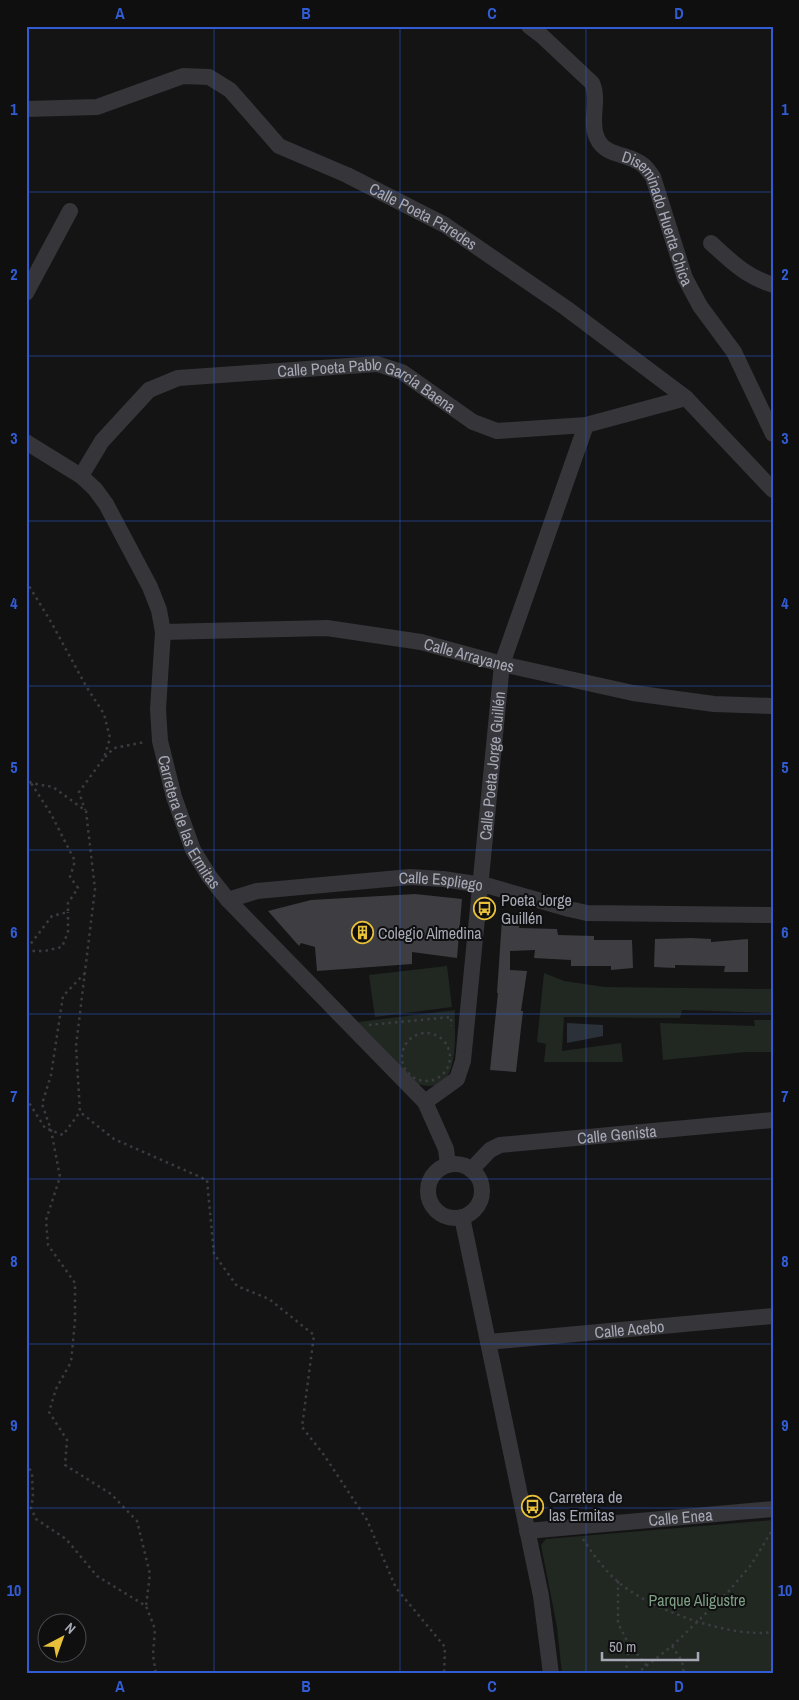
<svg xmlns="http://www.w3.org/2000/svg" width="799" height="1700" viewBox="0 0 799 1700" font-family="'Archivo Narrow',sans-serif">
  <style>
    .green { fill: #202821 }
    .water { fill: #2b3138 }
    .building { fill: #3e3e42 }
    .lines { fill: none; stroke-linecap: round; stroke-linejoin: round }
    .path { stroke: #3b3c41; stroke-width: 2.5; stroke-dasharray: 2.5 4; stroke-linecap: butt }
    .minor { stroke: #35353a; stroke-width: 16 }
    .grid { fill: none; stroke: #325cd3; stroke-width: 1; stroke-opacity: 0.55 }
    .labels { text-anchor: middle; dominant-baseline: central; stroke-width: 4; stroke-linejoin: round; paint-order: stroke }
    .street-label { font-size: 16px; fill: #a6a9b5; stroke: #0f0f10 }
    .poi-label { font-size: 16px; fill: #a6a9b5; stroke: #0f0f10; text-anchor: start }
    .park-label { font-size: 16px; fill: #7e9f84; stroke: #0f0f10 }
    .neatline { fill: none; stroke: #325cd3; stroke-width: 2 }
    .grid-label { font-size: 16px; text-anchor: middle; font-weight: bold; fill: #325cd3 }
  </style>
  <rect width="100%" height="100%" fill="#141415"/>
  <path class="green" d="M447,966L452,1007L375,1017L369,975Z
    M544,973L564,981L605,987L773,989V1013L682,1010L680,1018L564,1017L562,1051L621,1043L623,1062H544L546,1044L537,1042Z
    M455,1010C454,1031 461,1086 430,1086C426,1086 422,1085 418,1084L358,1022Z
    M754,1020H773V1052H746L663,1060L660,1023L755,1026Z
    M773,1520V1674H562L557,1627L541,1545L546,1539Z"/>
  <path class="water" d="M567,1023L603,1025V1036L567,1043Z"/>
  <path class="building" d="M415,894L462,899L457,958L412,952V964L317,971L315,947L301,943L299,946L268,911L311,900Z
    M502,919L520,922L519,928L557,929L558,935L594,936V940H632L633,968L611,970V966H571V960L534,958L535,950L510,951V970L527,971L521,1011H523L516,1072L490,1070L498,993H497Z
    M691,938L711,939V942L748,939V972H724L725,966L675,965V968L654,967L655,939Z"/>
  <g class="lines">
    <path class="path" d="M26,581L51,622L86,686L104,714L110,738L104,758L79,792L85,810
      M105,757L114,748L145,742
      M26,776L31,783L53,787L86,811L95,889L76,1046L80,1112L114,1139L207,1180L214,1254L237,1286L269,1299L314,1335L302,1427L324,1455L367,1520L396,1588L445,1647L444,1674
      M26,786L31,783L51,814L75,861L70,877L78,888L68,903V912L52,916L26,950
      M26,951H45L62,947L68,932V912
      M85,973L63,996L51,1075L42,1104L51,1130L60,1177L46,1220L48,1245L75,1283V1321L71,1362L56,1389L49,1412L67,1440L65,1465L111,1494L137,1521L150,1574L146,1606
      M369,1025L451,1017V1026
      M402 1057a24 24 0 1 1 48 0a24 24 0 1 1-48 0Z
      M26,1098L45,1128L63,1135L80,1112
      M26,1463L32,1473L33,1497L31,1508L36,1519L66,1539L97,1576L146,1606L155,1629L153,1655L156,1674
      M583,1539C592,1553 603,1568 615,1579C645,1608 731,1639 773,1632
      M618,1581V1623L628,1643L647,1666
      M672,1646L682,1661L684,1674
      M624,1674L628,1663V1645
      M636,1674L672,1646L728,1592L751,1565L773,1529"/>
    <g class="minor">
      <path id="s1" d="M529,26L541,35L592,83C600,100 589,121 597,138C605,157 629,153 643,165C647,168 650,173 653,177L685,278L700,306L734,352L773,434"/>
      <path id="s2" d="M26,109L97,107L183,76L209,77L230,90L279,146L347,175L445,225L566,308L686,398L773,490"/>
      <path d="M711,243C732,262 745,276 773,285"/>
      <path d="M26,293L70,211"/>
      <path id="s3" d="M26,442L81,476L95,489L106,504L150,587L159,610L163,632L158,709L160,741L174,797L193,850L209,876L228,900L425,1102L446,1149L448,1165"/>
      <path id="s4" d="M81,476L102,441L149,390L178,378L377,364L402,372L473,422L497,431L586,425L686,398"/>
      <path id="s5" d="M163,632L327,628L421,642L502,664L633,693L714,704L773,706"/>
      <path id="s6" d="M228,900L257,891L410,877L443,879L489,886L569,909L587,913L773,915"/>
      <path id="s7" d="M425,1102L457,1079L463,1061L502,664L586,425"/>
      <circle cx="455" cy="1191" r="27"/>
      <path id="s8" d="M471,1170L490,1150L500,1145L773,1120"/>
      <path d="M462,1217L541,1596L551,1674"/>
      <path id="s9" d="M488,1342L773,1316"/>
      <path id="s10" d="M527,1531L773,1509"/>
    </g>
  </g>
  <path class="grid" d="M214,26V1674M400,26V1674M586,26V1674M26,192H773M26,356H773M26,521H773M26,686H773M26,850H773M26,1014H773M26,1179H773M26,1344H773M26,1508H773"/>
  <defs>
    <symbol id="bus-ring" viewBox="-11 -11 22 22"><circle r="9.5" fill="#0f0f10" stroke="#e8c039" stroke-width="1.5"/><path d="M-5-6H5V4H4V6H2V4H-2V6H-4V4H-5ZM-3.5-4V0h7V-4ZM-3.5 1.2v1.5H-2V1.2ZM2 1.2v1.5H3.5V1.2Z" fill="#e8c039"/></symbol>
    <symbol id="building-ring" viewBox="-11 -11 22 22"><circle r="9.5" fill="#0f0f10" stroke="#e8c039" stroke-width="1.5"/><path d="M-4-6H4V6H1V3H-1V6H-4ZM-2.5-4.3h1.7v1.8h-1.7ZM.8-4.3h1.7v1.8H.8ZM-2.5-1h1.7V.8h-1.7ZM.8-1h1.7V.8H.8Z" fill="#e8c039"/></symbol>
  </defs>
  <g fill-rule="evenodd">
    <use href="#bus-ring" x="472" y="896" width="25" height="25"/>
    <use href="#building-ring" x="350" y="920" width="25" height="25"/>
    <use href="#bus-ring" x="520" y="1494" width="25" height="25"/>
  </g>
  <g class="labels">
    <g class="street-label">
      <text stroke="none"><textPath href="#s2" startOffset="448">Calle Poeta Paredes</textPath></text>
      <text stroke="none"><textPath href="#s1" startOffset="249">Diseminado Huerta Chica</textPath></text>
      <text stroke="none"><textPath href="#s4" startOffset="336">Calle Poeta Pablo García Baena</textPath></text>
      <text stroke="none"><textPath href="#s5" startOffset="309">Calle Arrayanes</textPath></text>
      <text stroke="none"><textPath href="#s7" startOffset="355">Calle Poeta Jorge Guillén</textPath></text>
      <text stroke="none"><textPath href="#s3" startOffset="439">Carretera de las Ermitas</textPath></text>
      <text stroke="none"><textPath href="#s6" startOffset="215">Calle Espliego</textPath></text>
      <text stroke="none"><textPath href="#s8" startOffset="156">Calle Genista</textPath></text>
      <text stroke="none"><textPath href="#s9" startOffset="142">Calle Acebo</textPath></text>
      <text stroke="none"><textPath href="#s10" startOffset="154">Calle Enea</textPath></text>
    </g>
    <g class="poi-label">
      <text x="501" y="900">Poeta Jorge<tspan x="501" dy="18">Guillén</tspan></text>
      <text x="378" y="933">Colegio Almedina</text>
      <text x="549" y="1497">Carretera de<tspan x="549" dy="18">las Ermitas</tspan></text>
    </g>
    <g class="park-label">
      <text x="697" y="1600">Parque Aligustre</text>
    </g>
  </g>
  <rect width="799" height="1700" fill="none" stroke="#0f0f10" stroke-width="55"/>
  <g transform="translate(62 1638) rotate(41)"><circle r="24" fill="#0f0f10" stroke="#4b4d52"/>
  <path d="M0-4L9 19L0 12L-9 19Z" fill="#e8c039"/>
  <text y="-8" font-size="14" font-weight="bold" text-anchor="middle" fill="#a6a9b5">N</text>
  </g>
  <path d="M602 1652v8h96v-8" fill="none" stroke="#a6a9b5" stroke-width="2.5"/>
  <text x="609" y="1652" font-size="15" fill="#a6a9b5" stroke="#0f0f10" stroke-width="4" paint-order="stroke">50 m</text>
  <rect x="28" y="28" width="744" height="1644" class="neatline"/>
  <g class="grid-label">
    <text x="120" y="19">A</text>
    <text x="306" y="19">B</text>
    <text x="492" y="19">C</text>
    <text x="679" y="19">D</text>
    <text x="14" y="115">1</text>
    <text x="785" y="115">1</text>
    <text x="14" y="280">2</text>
    <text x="785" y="280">2</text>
    <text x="14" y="444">3</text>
    <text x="785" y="444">3</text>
    <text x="14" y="609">4</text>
    <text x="785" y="609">4</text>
    <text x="14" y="773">5</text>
    <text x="785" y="773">5</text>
    <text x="14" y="938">6</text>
    <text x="785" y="938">6</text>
    <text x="14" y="1102">7</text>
    <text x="785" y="1102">7</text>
    <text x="14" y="1267">8</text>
    <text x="785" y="1267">8</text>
    <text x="14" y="1431">9</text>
    <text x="785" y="1431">9</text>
    <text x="14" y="1596">10</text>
    <text x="785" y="1596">10</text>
    <text x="120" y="1692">A</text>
    <text x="306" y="1692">B</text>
    <text x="492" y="1692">C</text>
    <text x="679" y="1692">D</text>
  </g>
</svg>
